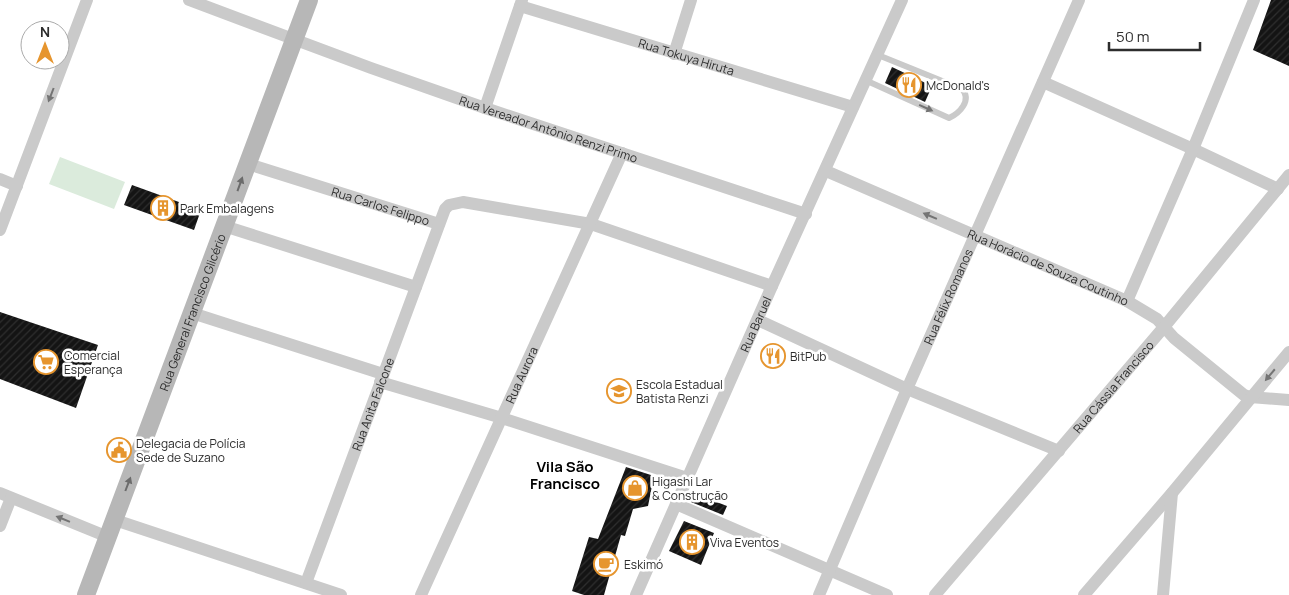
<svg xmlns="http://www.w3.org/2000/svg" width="1289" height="595" viewBox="0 0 1289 595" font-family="Manrope,sans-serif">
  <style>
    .pitch { fill: #dbebdc }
    .building { fill: url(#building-hatch) }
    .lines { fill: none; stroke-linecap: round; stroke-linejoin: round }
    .service { stroke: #cacaca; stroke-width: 6 }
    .minor { stroke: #cacaca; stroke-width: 12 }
    .secondary { stroke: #b7b7b7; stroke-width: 18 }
    .oneway { fill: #747474 }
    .oneway2 { fill: #6b6b6b }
    .labels { text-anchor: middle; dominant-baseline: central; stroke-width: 5; stroke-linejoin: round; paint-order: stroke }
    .street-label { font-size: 12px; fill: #2d2d2d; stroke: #fff }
    .poi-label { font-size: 12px; fill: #2d2d2d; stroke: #fff; text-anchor: start }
    .quarter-label { font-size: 15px; font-weight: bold; fill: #000; stroke: #fff }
  </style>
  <defs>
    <pattern id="building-hatch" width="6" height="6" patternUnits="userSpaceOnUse" patternTransform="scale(1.25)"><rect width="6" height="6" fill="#141414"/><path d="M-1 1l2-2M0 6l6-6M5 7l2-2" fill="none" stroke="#2e2e2e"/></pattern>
  </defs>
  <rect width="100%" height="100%" fill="#fff"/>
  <path class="pitch" d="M60,157L125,182L114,209L49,184Z"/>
  <path class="building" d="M1271,0H1289V66L1253,50Z
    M892,67L932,86L925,102L885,83Z
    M132,185L201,210L194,230L124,205Z
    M0,312L98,345L76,408L0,379Z
    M626,467L654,476L648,506L633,509L625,536L621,535L604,595H584L572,591L589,537L598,539Z
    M696,494L727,506L723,515L691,502Z
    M684,521L714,533L701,565L669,551Z"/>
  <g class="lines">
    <path class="service" d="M865,80L949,118C960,113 972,100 962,89L878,55"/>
    <g class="minor">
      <path id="s1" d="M189,0L371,68L485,108L806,214"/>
      <path id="s2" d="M520,6L853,107"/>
      <path d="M674,54L691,0"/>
      <path d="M1043,82L1193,149L1278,189"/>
      <path d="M485,108L522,0"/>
      <path id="s3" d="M248,164L439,224"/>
      <path id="s4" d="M826,171L1127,301L1157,319L1174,338L1244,395L1250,397L1289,400"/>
      <path d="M0,179L17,186"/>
      <path d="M224,226L416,287"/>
      <path d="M0,230L87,0"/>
      <path d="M1127,301L1193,149L1254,0"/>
      <path d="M192,313L383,374"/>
      <path d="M758,320L907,389L1059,451"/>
      <path d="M380,382L502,418L687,478"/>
      <path d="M0,493L108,537"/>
      <path d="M676,504L887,595"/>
      <path d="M115,520L341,595"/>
      <path d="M0,526L11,498"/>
      <path id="s5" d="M306,583L445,209L449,205L463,202L591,224L772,286"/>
      <path id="s6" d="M421,595L622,153"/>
      <path id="s7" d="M636,595L772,286L902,0"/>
      <path id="s8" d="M819,595L907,389L1079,0"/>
      <path id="s9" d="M935,595L1164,327L1289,175"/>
      <path d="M1084,595L1172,493L1289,352"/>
      <path d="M1163,595L1172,493"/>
    </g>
    <path class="secondary" id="s10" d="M86,595L309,0"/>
  </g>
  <defs><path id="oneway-solid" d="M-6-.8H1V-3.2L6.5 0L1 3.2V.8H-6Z" transform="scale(1.25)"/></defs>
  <g class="oneway">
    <use href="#oneway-solid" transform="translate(51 95) rotate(111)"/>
    <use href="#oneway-solid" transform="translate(926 108) rotate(24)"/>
    <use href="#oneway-solid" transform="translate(930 216) rotate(-157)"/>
    <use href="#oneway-solid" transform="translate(1270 375) rotate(130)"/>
    <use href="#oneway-solid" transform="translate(63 519) rotate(-158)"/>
  </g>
  <g class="oneway2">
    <use href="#oneway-solid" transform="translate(240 184) rotate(-70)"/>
    <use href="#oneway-solid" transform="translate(128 484) rotate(-69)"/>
  </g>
  <defs>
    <symbol id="restaurant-ring" viewBox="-11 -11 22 22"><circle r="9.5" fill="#fff" stroke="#e6952e" stroke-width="1.5"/><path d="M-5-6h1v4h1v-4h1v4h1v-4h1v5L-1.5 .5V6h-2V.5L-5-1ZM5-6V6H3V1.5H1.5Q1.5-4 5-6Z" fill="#e6952e"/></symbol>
    <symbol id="building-ring" viewBox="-11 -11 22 22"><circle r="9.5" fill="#fff" stroke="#e6952e" stroke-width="1.5"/><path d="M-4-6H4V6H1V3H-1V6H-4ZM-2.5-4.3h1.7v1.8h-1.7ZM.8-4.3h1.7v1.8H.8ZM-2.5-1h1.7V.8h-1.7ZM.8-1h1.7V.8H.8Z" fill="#e6952e"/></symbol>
    <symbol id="supermarket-ring" viewBox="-11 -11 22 22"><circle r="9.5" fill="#fff" stroke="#e6952e" stroke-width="1.5"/><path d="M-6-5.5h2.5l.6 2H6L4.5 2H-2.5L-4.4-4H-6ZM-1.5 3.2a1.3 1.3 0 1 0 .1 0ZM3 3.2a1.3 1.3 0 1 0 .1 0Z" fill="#e6952e"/></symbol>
    <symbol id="school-ring" viewBox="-11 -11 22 22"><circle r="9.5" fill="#fff" stroke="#e6952e" stroke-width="1.5"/><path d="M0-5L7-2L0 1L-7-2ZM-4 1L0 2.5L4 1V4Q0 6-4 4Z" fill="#e6952e"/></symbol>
    <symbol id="civic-ring" viewBox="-11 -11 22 22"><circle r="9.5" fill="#fff" stroke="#e6952e" stroke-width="1.5"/><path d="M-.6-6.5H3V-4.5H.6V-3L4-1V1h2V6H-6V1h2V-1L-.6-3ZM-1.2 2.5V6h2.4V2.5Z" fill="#e6952e"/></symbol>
    <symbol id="shop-ring" viewBox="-11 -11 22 22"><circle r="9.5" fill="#fff" stroke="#e6952e" stroke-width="1.5"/><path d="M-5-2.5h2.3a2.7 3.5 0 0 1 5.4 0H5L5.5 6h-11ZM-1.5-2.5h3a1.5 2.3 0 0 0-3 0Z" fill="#e6952e"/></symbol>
    <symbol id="cafe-ring" viewBox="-11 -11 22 22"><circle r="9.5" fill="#fff" stroke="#e6952e" stroke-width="1.5"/><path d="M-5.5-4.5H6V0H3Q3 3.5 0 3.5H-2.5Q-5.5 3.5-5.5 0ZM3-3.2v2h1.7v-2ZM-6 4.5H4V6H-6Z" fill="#e6952e"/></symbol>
  </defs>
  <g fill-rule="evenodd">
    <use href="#restaurant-ring" x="895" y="71" width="28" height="28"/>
    <use href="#building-ring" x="149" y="194" width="28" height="28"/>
    <use href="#restaurant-ring" x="759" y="342" width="28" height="28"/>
    <use href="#supermarket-ring" x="32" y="348" width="28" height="28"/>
    <use href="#school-ring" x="605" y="377" width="28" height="28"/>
    <use href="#civic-ring" x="105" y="436" width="28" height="28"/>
    <use href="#shop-ring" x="621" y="474" width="28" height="28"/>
    <use href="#building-ring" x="678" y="528" width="28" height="28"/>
    <use href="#cafe-ring" x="592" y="550" width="28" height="28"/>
  </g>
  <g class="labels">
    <g class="street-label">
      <text stroke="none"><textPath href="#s2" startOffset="174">Rua Tokuya Hiruta</textPath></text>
      <text stroke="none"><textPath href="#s1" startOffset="382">Rua Vereador Antônio Renzi Primo</textPath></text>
      <text stroke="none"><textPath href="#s3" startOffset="139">Rua Carlos Felippo</textPath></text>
      <text stroke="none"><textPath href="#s4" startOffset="242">Rua Horácio de Souza Coutinho</textPath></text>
      <text stroke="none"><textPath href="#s8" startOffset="325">Rua Félix Romanos</textPath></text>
      <text stroke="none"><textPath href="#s10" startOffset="302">Rua General Francisco Glicério</textPath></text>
      <text stroke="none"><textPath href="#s7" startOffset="296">Rua Baruel</textPath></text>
      <text stroke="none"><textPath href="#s6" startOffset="242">Rua Aurora</textPath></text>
      <text stroke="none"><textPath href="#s9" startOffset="274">Rua Cássia Francisco</textPath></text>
      <text stroke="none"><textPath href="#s5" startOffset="191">Rua Anita Falcone</textPath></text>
    </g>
    <g class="poi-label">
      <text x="926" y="85">McDonald's</text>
      <text x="180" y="208">Park Embalagens</text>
      <text x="64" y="355">Comercial<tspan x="64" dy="14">Esperança</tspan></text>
      <text x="790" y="356">BitPub</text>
      <text x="636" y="384">Escola Estadual<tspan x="636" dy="14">Batista Renzi</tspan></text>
      <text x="136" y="443">Delegacia de Polícia<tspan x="136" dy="14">Sede de Suzano</tspan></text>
      <text x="652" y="481">Higashi Lar<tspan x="652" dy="14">&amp; Construção</tspan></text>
      <text x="710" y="542">Viva Eventos</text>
      <text x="624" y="564">Eskimó</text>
    </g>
    <g class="quarter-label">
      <text x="565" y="466">Vila São<tspan x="565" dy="17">Francisco</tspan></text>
    </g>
  </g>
  <g transform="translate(45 45)"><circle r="24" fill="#ffffff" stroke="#ababab"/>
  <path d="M0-4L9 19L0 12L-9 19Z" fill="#e6952e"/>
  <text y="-8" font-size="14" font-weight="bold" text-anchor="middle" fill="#2d2d2d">N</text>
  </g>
  <path d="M1109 42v8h91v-8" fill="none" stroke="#2d2d2d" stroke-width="2.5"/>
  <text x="1116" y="42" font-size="15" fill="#2d2d2d" stroke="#ffffff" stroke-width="4" paint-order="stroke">50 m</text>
</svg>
